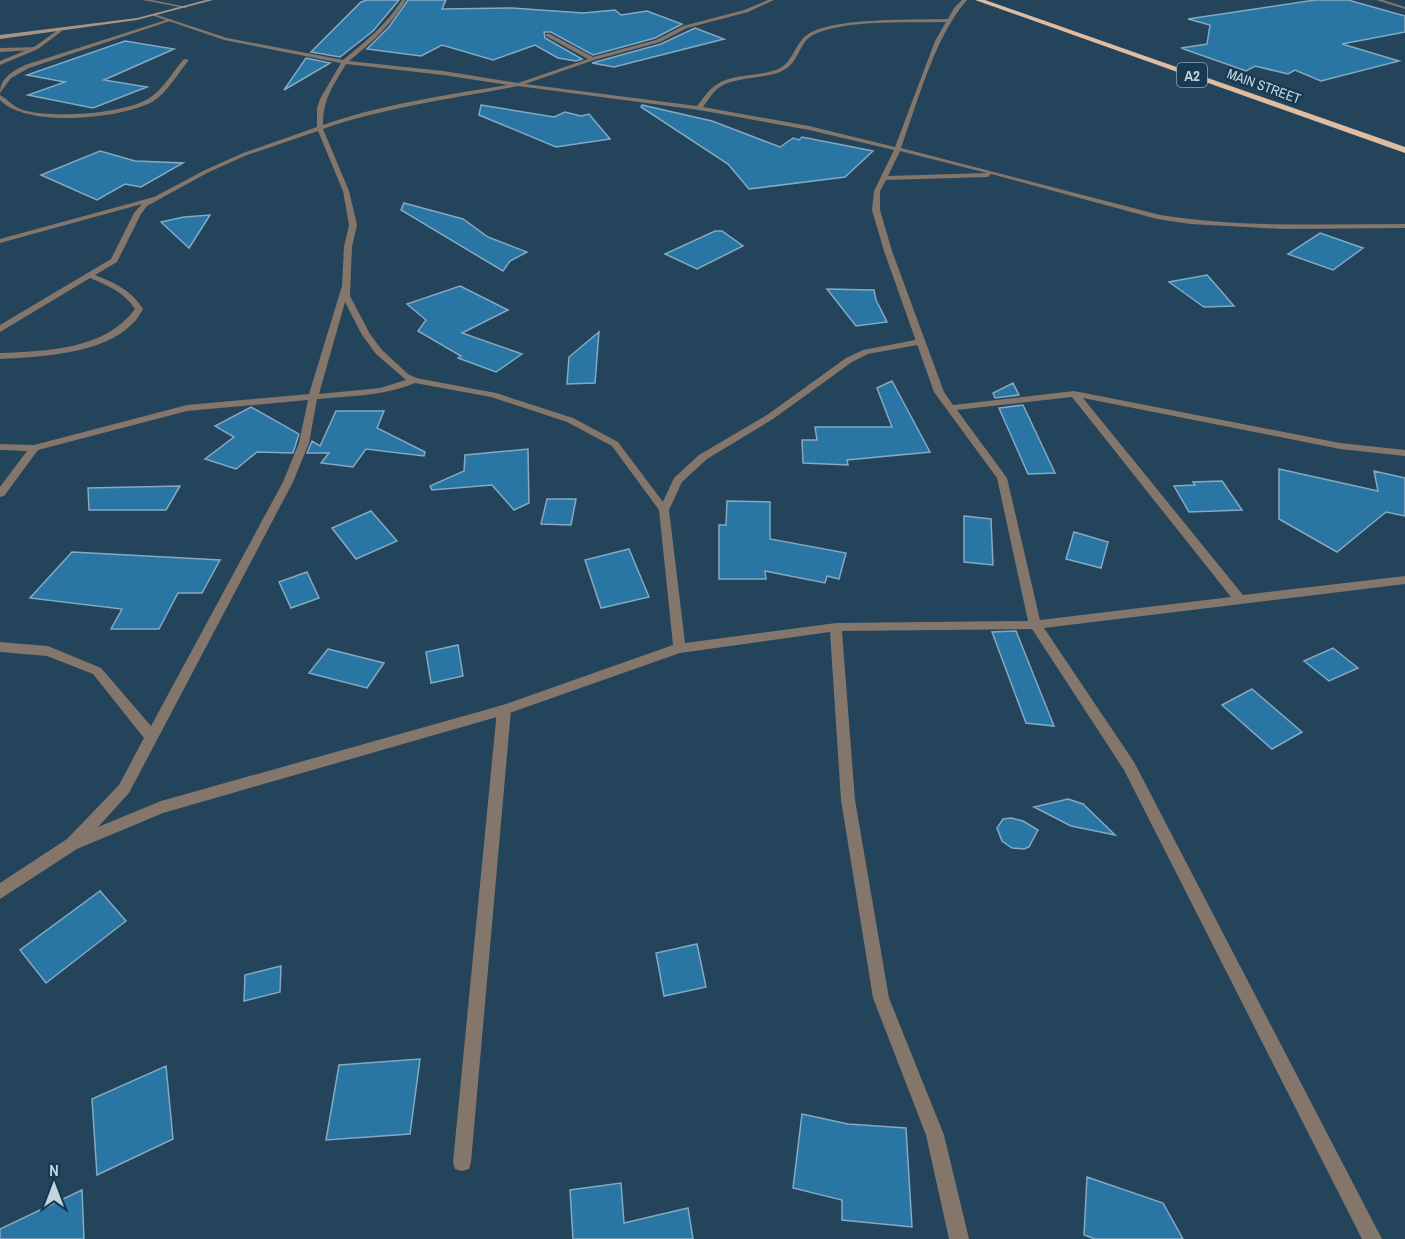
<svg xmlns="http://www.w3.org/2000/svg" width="1405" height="1239" viewBox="0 0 1405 1239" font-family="'Archivo Narrow',sans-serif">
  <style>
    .building { fill: #2975a4; stroke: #85a9c3; stroke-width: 1.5 }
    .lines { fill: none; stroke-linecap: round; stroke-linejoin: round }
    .lane { fill: #84766a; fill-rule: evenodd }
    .street { fill: #84766a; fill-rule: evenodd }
    .secondary { fill: #aa9381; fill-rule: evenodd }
    .highway { fill: #e0bda1; fill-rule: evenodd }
    .labels { text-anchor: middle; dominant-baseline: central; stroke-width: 4.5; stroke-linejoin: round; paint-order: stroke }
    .far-street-label { font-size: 14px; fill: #c2d4e2; stroke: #183a50 }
    .shield { fill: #183a50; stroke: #8fa6b6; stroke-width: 1.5 }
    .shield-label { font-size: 15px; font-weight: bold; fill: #c2d4e2 }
  </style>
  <rect width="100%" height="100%" fill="#23445b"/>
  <path class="building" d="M367,0H399L373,31L340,57L311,52L361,2Z
    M408,0H446L442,9L512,8L583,13L615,10L621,15L647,11L682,24L655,38L593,55L551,32H544L545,38L582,59L576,61L558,58L535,45L493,60L442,45L421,56L367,49L389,27Z
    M1315,0H1348L1405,16V32L1342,44L1399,61L1321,81L1295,70L1288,74L1255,66L1246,71L1181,48L1207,44L1210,25L1188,19Z
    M695,28L724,39L614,67L592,63L661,44Z
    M125,41L174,49L104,80L147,87L93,108L28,95L65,82L27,75Z
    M306,58L330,63L284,90Z
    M481,105L554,117L565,112L581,116L589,114L610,139L556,147L479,115Z
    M642,105L712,121L780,147L793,138L799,140L802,137L873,151L845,177L749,189L728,164L641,107Z
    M100,151L135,161L183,163L141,187L125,184L97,200L41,175Z
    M404,203L463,219L488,237L527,252L510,261L503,271L401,210Z
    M210,215L189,248L161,222L184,217Z
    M715,231H722L743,246L697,269L665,254Z
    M1320,233L1363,248L1333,270L1288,254Z
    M1207,275L1215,284L1234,306L1204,307L1169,282Z
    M460,286L508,310L462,333L522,354L496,372L458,358L461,356L418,331L426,320L407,304Z
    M827,289L874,290L876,300L887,322L856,326Z
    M599,332L595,383L567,384L569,357Z
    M892,381L930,452L847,460L848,465L803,463L802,440H817L815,427H892L877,388Z
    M1013,383L1019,395L995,398L993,393Z
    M1023,405L1055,473L1028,474L999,408Z
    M251,407L299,434L293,453L257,452L236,469L205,459L234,437L215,426Z
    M336,411H384L377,428L425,452L424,456L366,449L353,467L321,463L329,453H307L312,441L320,446Z
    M528,449L529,503L514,510L492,485L432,490L430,486L464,471L465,455Z
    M1279,469L1378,491L1374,471L1405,478V516L1386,512L1337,552L1279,519Z
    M1222,481L1242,510L1189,512L1174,486L1195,485L1193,482Z
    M180,486L166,510H89L88,488Z
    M547,499H576L571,525L541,524Z
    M727,501L770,502V539L846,553L839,579L827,576L825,583L765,571L766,579H719V525H726Z
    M371,511L397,541L356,559L332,528Z
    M964,516L991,519L993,565L964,562Z
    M1074,532L1108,542L1101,568L1066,559Z
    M629,549L649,597L601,608L585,560Z
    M72,552L220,560L202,593H178L159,629H111L122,609L30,598Z
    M307,572L319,598L291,608L279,582Z
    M1016,631L1054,726L1026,723L992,632Z
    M458,645L463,676L431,683L426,652Z
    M1333,648L1358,668L1329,681L1304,661Z
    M328,649L384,663L367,688L309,673Z
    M1252,689L1302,732L1272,749L1222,705Z
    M1068,799L1083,804L1115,835L1071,826L1034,807Z
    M1011,818L1023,821L1038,830L1029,847L1024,849L1012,848L1002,841L997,828L1003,819Z
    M100,891L126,921L46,983L20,950Z
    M697,944L706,987L664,996L656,953Z
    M281,966L280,992L244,1001L245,975Z
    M420,1059L410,1134L326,1140L339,1065Z
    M166,1066L173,1139L97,1175L92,1099Z
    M802,1114L848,1124L906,1128L912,1227L842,1220V1200L793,1188Z
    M1087,1177L1163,1203L1183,1239H1095L1084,1235Z
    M621,1183L624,1223L688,1208L693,1239H573L570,1190Z
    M82,1190L84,1239H0V1229Z"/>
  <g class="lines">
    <path class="lane" d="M169,19L173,20L29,68L11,78L0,93C0,78 13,71 25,65Z
      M38,47L36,50L0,52V48Z
      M184,59L189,60C178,73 167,93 152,102C120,119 26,128 0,100V95C10,101 15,109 27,111C55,118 127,114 151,97C164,88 173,71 184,59Z
      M920,339L924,342L923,344L868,354L852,362L773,419L707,459L682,482L668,512H660L659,510L674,478L699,455L767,415L846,358L863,350Z
      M504,705L509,706L511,710L471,1162L469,1169L462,1171L455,1169L453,1162L497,710L499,706Z"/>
    <path class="street" d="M142,0H152L187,7L185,8Z
      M402,0H406C391,25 371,43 349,61L443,71L518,83L588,59L546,36V34H550L593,57L656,40L683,26L744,10L768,0H774L748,12L687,28L660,42L594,60L525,84L697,106C703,99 708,90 716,85C732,73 759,77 778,69C794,62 794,44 807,35C831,17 917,20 948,19L954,8L962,0H967C935,36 918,101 901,148L1160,215C1242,228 1323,224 1405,224V228L1282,229L1190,224L1157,219L991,174L988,177L886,180L880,191V210L892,251L944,392L953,405L1074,391L1340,443L1405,450V456L1340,449L1083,398L1243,595L1405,576V584L1044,628L1134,762L1382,1239H1362L1124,770L1032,629L842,631L855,800L889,998L944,1135L969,1239H949L926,1135L873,998L841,800L830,632L680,653L504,715L163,813L77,849L0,899V883L67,839L119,785L144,738L93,674L47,656L0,652V642L48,646L101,668L151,726L283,482L299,443L308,400L187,411L38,450L4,496L0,497V487L27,451L0,450V444L34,445L187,405L309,394L342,286L344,247L349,225L343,191L318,131L247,155L209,172L147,206L141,214L117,262L95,275C115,283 131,290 143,309C140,314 137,320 132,324C104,354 39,357 0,359V353C46,351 105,350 135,309C124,292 107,285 90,278L0,332V325L111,259L134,213L142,204L0,243V239L154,197L205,170L243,153L317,127V108L320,99L341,63L224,40L154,16V14L227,38L343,60C365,42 386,25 402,0ZM946,22L935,41L895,147L809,126L703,107C707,101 712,94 717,89C731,77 762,79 780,72C800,64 797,44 813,35C844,19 911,23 946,22ZM346,64L443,75L508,85C446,95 383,104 323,125C323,99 333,86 346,64ZM518,86L699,110L809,130L894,150L874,191L872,210L884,251L934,392L997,478L1028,621L836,623L685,643L669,510L618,442L573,418L496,393L416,378L408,374L382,350L370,334L350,296L352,247L357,225L349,191L323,129C386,107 453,99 518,86ZM900,151L987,173L888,176ZM345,302L362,335L376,354L406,380L380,388L319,394ZM415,383L491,397L567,422L612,446L659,510L673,645L503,705L161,801L98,827L129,793L293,482L309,443L317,399C351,396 384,396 415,383ZM1072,397L1231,597L1040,620L1007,478L957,410Z
      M1376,0H1383L1405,7V9Z
      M58,30L62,31L38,49L0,65V61L34,47Z"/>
    <path class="secondary" d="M206,0H213L137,20L0,39V35L137,18Z"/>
    <path class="highway" d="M975,0H985L1405,147V153Z"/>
  </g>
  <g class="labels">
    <g class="far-street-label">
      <text transform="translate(1264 86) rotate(20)">MAIN STREET</text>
    </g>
    <rect class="shield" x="1177" y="63" width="30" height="24" rx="4.5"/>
    <g class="shield-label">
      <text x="1192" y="75">A2</text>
    </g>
  </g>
  <g transform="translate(54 1185)" stroke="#183a50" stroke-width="4.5" paint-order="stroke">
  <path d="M0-4.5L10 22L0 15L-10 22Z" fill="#c2d4e2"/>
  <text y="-9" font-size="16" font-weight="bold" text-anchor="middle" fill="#c2d4e2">N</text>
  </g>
</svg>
